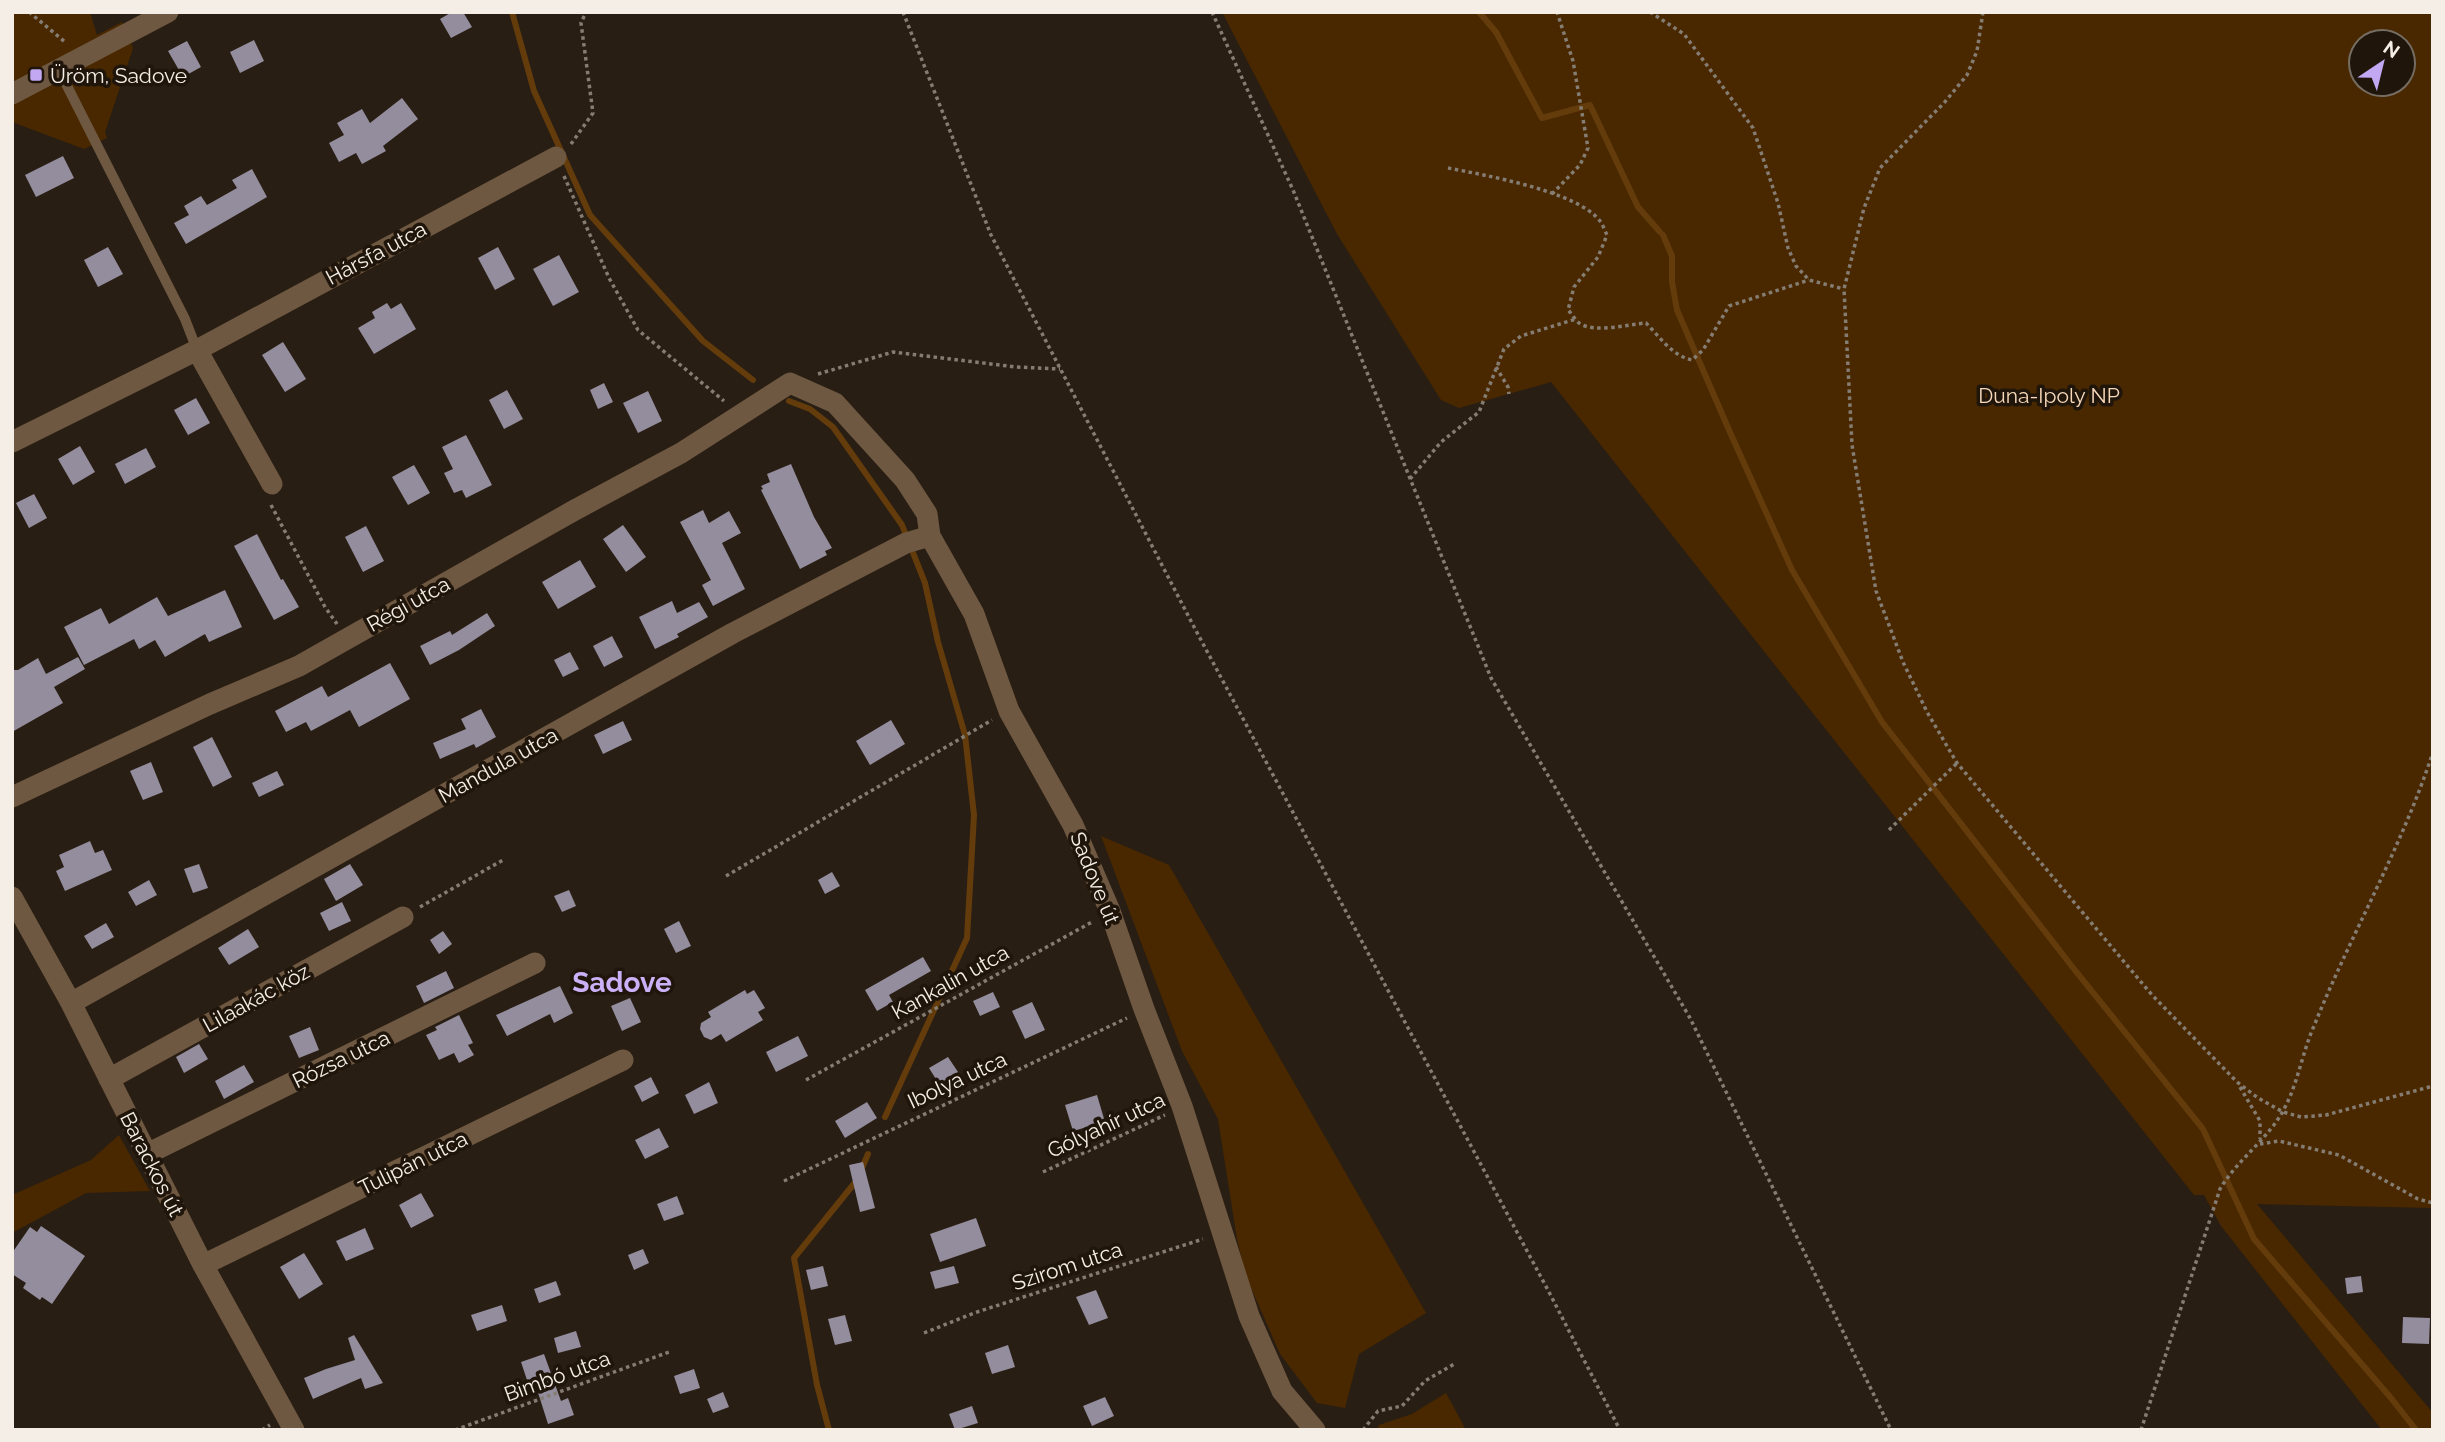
<svg xmlns="http://www.w3.org/2000/svg" width="2445" height="1442" viewBox="0 0 2445 1442" font-family="Raleway,sans-serif">
  <style>
    .green { fill: #492800; fill-rule: evenodd }
    .lines { fill: none; stroke-linecap: round; stroke-linejoin: round }
    .stream { stroke: #643c0c; stroke-width: 6 }
    .building { fill: #938d9e }
    .path { stroke: #857c72; stroke-width: 3.5; stroke-dasharray: 3.5 3.5; stroke-linecap: butt }
    .lane { stroke: #6f5841; stroke-width: 10 }
    .street { stroke: #6f5841; stroke-width: 21 }
    .poi-dot { fill: #c2a7f2; stroke: #1f150a; stroke-width: 2.5 }
    .labels { text-anchor: middle; dominant-baseline: central; stroke-width: 7; stroke-linejoin: round; paint-order: stroke }
    .poi-label { font-size: 21px; fill: #f5eee6; stroke: #1f150a; text-anchor: start }
    .street-label { font-size: 21px; fill: #f5eee6; stroke: #1f150a }
    .park-label { font-size: 21px; fill: #f7d8ba; stroke: #1f150a }
    .district-label { font-size: 28px; font-weight: bold; fill: #cab1f7; stroke: #1f150a }
  </style>
  <rect width="100%" height="100%" fill="#291e13"/>
  <path class="green" d="M12,12H90L97,35L122,22L133,48L105,132L107,138L84,149L12,122Z
    M1222,12H2433V1208L2257,1204L2433,1413V1430H2382L2221,1226L2204,1195H2194L1551,382L1459,408L1441,400L1337,234ZM2361,42H2403V84H2361Z
    M1101,836L1169,865L1426,1313L1359,1354L1345,1408L1317,1403L1280,1354L1245,1274L1237,1239L1218,1119L1182,1051Z
    M119,1135L150,1191L86,1193L12,1233V1195L91,1160Z
    M1446,1393L1466,1430H1377L1379,1425L1412,1414Z"/>
  <g class="lines">
    <path class="stream" d="M512,12L534,91L590,215L703,341L753,380
      M1479,12L1496,32L1542,118L1590,105L1638,207L1660,232
      M1663,235L1672,256V282L1677,310L1729,430L1792,570L1882,722L2074,969L2203,1129L2254,1239L2391,1398L2416,1430
      M789,401L810,409L833,427L902,525L925,583L938,642L965,735L974,815L967,938L885,1117
      M829,1430L817,1385L794,1258L857,1180L868,1154"/>
  </g>
  <path class="building" d="M452,12H463L472,27L451,38L440,19Z
    M254,40L264,61L240,73L230,52Z
    M187,41L201,67L183,77L168,51Z
    M402,98L418,119L383,146L386,151L362,164L356,153L339,162L329,143L344,135L337,123L362,109L370,123Z
    M63,156L74,178L36,197L25,175Z
    M252,169L267,197L186,244L174,223L189,215L184,206L201,196L207,205L237,188L232,180Z
    M108,247L123,274L98,287L84,260Z
    M498,247L515,279L495,290L478,258Z
    M559,255L579,292L553,306L533,269Z
    M387,303L391,309L401,303L416,329L374,354L358,328L375,318L372,312Z
    M283,342L306,379L285,392L262,355Z
    M604,383L613,402L598,409L590,390Z
    M507,390L523,419L504,429L489,400Z
    M648,391L662,421L638,433L623,403Z
    M196,398L210,423L188,435L174,410Z
    M466,435L492,485L466,498L462,490L454,493L444,473L453,469L442,447Z
    M80,446L95,472L73,485L58,459Z
    M146,448L156,467L125,484L115,464Z
    M791,464L814,517L832,548L825,551L827,555L800,569L761,490L763,489L761,486L770,482L767,474Z
    M414,465L430,493L408,505L392,477Z
    M34,494L47,518L29,528L16,503Z
    M703,510L709,523L729,511L741,533L722,543L745,589L713,606L702,585L711,580L680,522Z
    M623,525L646,557L626,572L603,539Z
    M366,526L384,561L363,572L345,537Z
    M257,534L281,580L283,579L299,607L274,620L234,546Z
    M580,560L596,587L558,609L542,582Z
    M225,590L242,627L209,642L205,634L165,657L155,640L139,649L134,639L84,665L64,627L101,608L109,624L157,597L168,616Z
    M672,601L677,613L699,602L708,617L677,634L679,637L655,649L639,617Z
    M487,613L495,626L459,650L430,665L420,646L450,631L452,635Z
    M612,636L623,657L604,667L593,646Z
    M570,652L579,669L563,677L554,660Z
    M78,657L85,669L54,687L63,703L12,732V670H18L38,658L46,674Z
    M390,663L410,699L359,727L350,710L311,731L306,722L286,732L275,711L322,686L328,697Z
    M481,709L496,737L476,748L474,744L440,759L433,743L466,729L461,719Z
    M891,720L905,744L870,765L856,741Z
    M623,721L632,740L603,754L594,735Z
    M212,737L232,777L213,787L193,747Z
    M151,762L163,792L143,800L130,771Z
    M277,771L284,785L259,797L252,783Z
    M90,841L95,853L103,850L112,870L65,891L56,871L64,867L59,855Z
    M199,864L208,888L193,893L184,869Z
    M350,864L363,885L336,901L324,879Z
    M832,872L840,886L825,894L818,880Z
    M149,880L157,895L136,906L128,892Z
    M569,890L576,906L562,912L554,896Z
    M342,902L351,921L329,931L320,913Z
    M679,921L691,946L676,953L664,929Z
    M106,923L114,937L92,949L84,936Z
    M248,929L259,947L229,965L218,948Z
    M443,931L452,944L439,954L430,940Z
    M923,957L931,971L889,995L893,1002L877,1011L865,990Z
    M446,971L454,988L424,1003L416,986Z
    M560,986L573,1013L554,1023L550,1014L507,1036L496,1015Z
    M745,990L747,994L754,990L765,1008L758,1012L763,1020L726,1042L721,1034L711,1040L704,1037L700,1029L701,1023L711,1017L708,1012Z
    M993,992L1000,1007L980,1016L973,1001Z
    M630,998L641,1022L622,1031L611,1006Z
    M1032,1002L1045,1030L1025,1039L1012,1011Z
    M459,1015L473,1043L468,1045L474,1055L459,1063L454,1053L439,1060L426,1035L437,1030L435,1027Z
    M310,1027L319,1050L299,1058L289,1036Z
    M798,1036L808,1056L776,1072L766,1052Z
    M199,1044L208,1059L184,1073L176,1057Z
    M948,1057L958,1072L939,1084L929,1068Z
    M244,1065L254,1082L224,1099L215,1081Z
    M651,1077L659,1093L642,1102L634,1086Z
    M709,1082L718,1103L694,1114L685,1095Z
    M1097,1095L1105,1122L1073,1131L1065,1105Z
    M867,1102L877,1118L845,1138L835,1121Z
    M659,1128L669,1147L645,1159L635,1140Z
    M863,1162L875,1208L860,1212L849,1165Z
    M421,1193L434,1216L411,1228L399,1205Z
    M677,1196L684,1214L664,1221L657,1204Z
    M976,1218L986,1246L940,1262L930,1234Z
    M41,1226L85,1256L52,1304L42,1297L40,1300L23,1288L26,1283L12,1274V1253L30,1227L37,1232Z
    M365,1228L374,1249L346,1261L336,1241Z
    M643,1249L649,1263L634,1270L628,1255Z
    M304,1253L323,1284L299,1299L280,1267Z
    M823,1266L828,1286L811,1290L806,1270Z
    M954,1266L959,1283L935,1289L930,1272Z
    M2361,1276L2363,1292L2347,1294L2345,1278Z
    M556,1281L561,1295L539,1303L534,1289Z
    M1096,1290L1108,1318L1089,1325L1076,1297Z
    M502,1305L507,1321L477,1331L471,1315Z
    M845,1315L852,1341L835,1345L828,1319Z
    M2403,1317L2430,1318L2429,1344L2402,1343Z
    M576,1331L581,1347L558,1353L554,1338Z
    M354,1335L383,1383L365,1389L361,1378L313,1399L304,1378L326,1369L355,1360L348,1338Z
    M1008,1345L1015,1367L992,1374L985,1353Z
    M544,1354L561,1401L568,1398L574,1415L548,1424L534,1380L528,1383L521,1362Z
    M694,1369L700,1388L680,1394L674,1376Z
    M723,1392L729,1407L713,1413L707,1399Z
    M1105,1397L1114,1416L1092,1426L1083,1406Z
    M972,1406L978,1423L955,1430L949,1414Z"/>
  <g class="lines">
    <path class="path" d="M29,12L65,42
      M903,12L991,235L1193,625L1550,1294L1620,1430
      M1212,12L1293,190L1491,678L1690,1018L1891,1430
      M1650,12L1684,34L1753,128L1778,203L1788,248L1796,266L1809,280L1844,289
      M1983,12L1977,51L1967,75L1944,103L1880,168L1864,208L1844,289L1852,445L1876,591L1903,662L1927,712L1957,763L2152,995L2237,1082L2258,1098L2283,1112L2301,1117L2326,1115L2433,1086
      M571,144L593,113L581,23L586,12
      M1448,168C1484,175 1577,191 1600,221C1603,225 1605,231 1607,235L1598,257L1574,287L1568,310C1572,314 1575,320 1579,323C1595,334 1628,324 1646,323C1659,336 1672,356 1692,360L1703,350L1729,306L1809,280
      M564,176L609,278L638,330L724,401
      M1552,194L1580,165L1588,148L1573,61L1557,12
      M1496,367L1508,387L1509,394
      M818,374L893,352L1016,367L1060,369
      M1410,479L1441,442L1479,412L1504,349L1521,336L1576,319
      M271,505L325,607L337,624
      M1889,830L1957,763
      M726,876L992,720
      M420,907L503,860
      M806,1080L1092,922
      M2240,1087L2260,1121V1139
      M2260,1144L2279,1141L2339,1155L2418,1199L2433,1203
      M1043,1172L1165,1115
      M784,1181L1127,1018
      M924,1333L974,1313L1203,1239
      M262,1430L270,1425
      M455,1430L669,1352
      M1363,1430L1378,1411L1402,1406L1425,1381L1456,1363
      M2141,1430L2220,1189C2237,1160 2267,1140 2283,1111C2298,1084 2302,1053 2314,1026C2351,934 2402,847 2433,752"/>
    <path class="lane" d="M59,70L185,319L197,350"/>
    <path class="street" d="M12,94L168,12
      M197,350L272,484
      M12,442L197,350L556,157
      M12,797L210,704L299,666L573,511L681,453L790,383L835,403L905,480L927,514L930,536L974,614L1009,711L1073,825L1110,911L1144,1009L1182,1106L1249,1316L1282,1391L1315,1430
      M12,897L71,1003L203,1265L294,1430
      M71,1003L733,633L906,543L930,536
      M109,1079L403,917
      M147,1154L535,963
      M203,1265L623,1060"/>
  </g>
  <rect class="poi-dot" x="29" y="68" width="14" height="14" rx="3.5"/>
  <g class="labels">
    <g class="poi-label">
      <text x="50" y="75">Üröm, Sadove</text>
    </g>
    <g class="street-label">
      <text transform="translate(376 253) rotate(-28)">Hársfa utca</text>
      <text transform="translate(408 604) rotate(-29)">Régi utca</text>
      <text transform="translate(498 765) rotate(-29)">Mandula utca</text>
      <text transform="translate(1095 878) rotate(68)">Sadove út</text>
      <text transform="translate(950 982) rotate(-29)">Kankalin utca</text>
      <text transform="translate(256 998) rotate(-29)">Lilaakác köz</text>
      <text transform="translate(341 1059) rotate(-26)">Rózsa utca</text>
      <text transform="translate(957 1080) rotate(-25)">Ibolya utca</text>
      <text transform="translate(1106 1125) rotate(-25)">Gólyahír utca</text>
      <text transform="translate(413 1163) rotate(-26)">Tulipán utca</text>
      <text transform="translate(152 1164) rotate(63)">Barackos út</text>
      <text transform="translate(1067 1266) rotate(-18)">Szirom utca</text>
      <text transform="translate(557 1376) rotate(-20)">Bimbó utca</text>
    </g>
    <g class="park-label">
      <text x="2049" y="395">Duna-Ipoly NP</text>
    </g>
    <g class="district-label">
      <text x="622" y="982">Sadove</text>
    </g>
  </g>
  <rect width="2445" height="1442" fill="none" stroke="#f5eee6" stroke-width="28"/>
  <g transform="translate(2382 63) rotate(35)"><circle r="33" fill="#1f150a" stroke="#756c62" stroke-width="2"/>
  <path d="M0-5L12 26L0 18L-12 26Z" fill="#c2a7f2"/>
  <text y="-10" font-size="19" font-weight="bold" text-anchor="middle" fill="#f5eee6">N</text>
  </g>
</svg>
